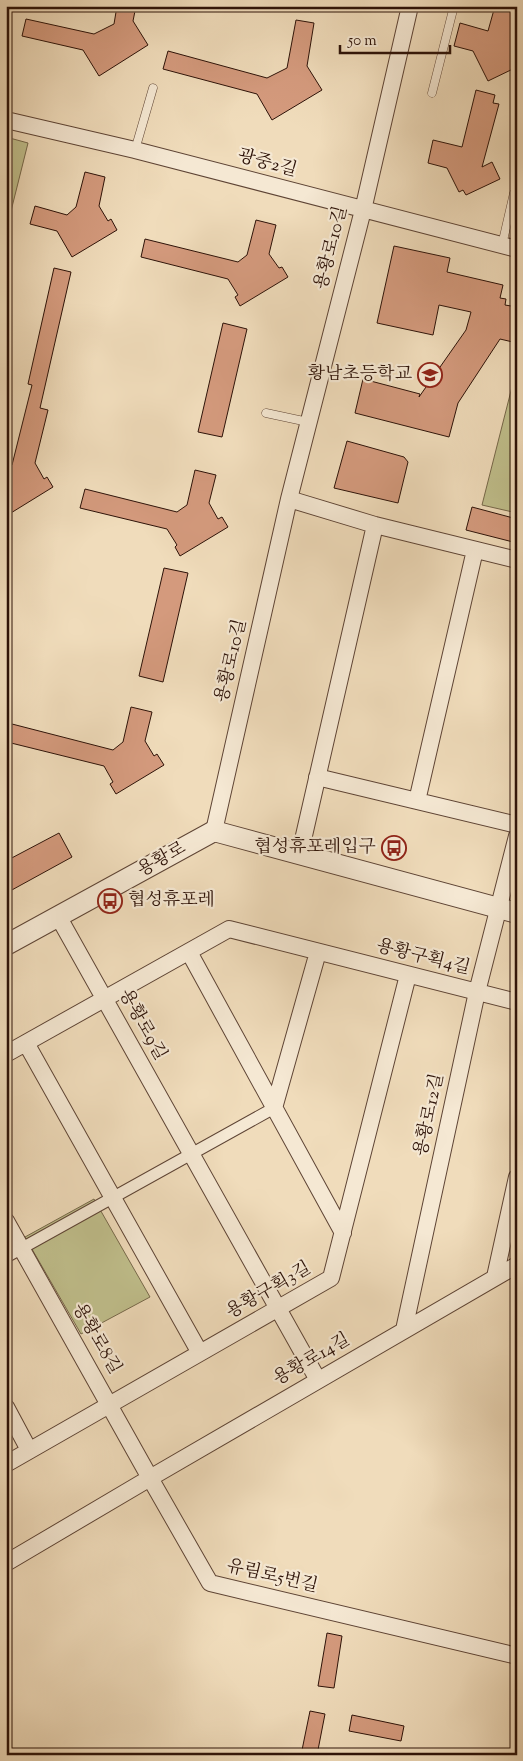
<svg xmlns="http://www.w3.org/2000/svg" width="523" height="1761" viewBox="0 0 523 1761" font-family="'Sorts Mill Goudy','Noto Serif KR',serif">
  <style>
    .green { fill: #c0bf8c; stroke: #76684a }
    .building { fill: #d49a7d; stroke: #2d1208 }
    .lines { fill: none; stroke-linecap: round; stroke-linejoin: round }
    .service-casing { stroke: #5e4435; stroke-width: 9 }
    .pedestrian-casing { stroke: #5e4435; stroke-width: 13 }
    .minor-casing { stroke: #5e4435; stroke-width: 18 }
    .tertiary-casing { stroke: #5e4435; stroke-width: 22 }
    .service { stroke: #f5e8d3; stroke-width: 8 }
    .pedestrian { stroke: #f5e8d3; stroke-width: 11 }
    .minor { stroke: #f5e8d3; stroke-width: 16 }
    .tertiary { stroke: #f5e8d3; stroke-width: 20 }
    .labels { text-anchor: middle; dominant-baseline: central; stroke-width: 4.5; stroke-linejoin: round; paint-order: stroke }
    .street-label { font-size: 18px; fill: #2d1208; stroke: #f5e8d3 }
    .poi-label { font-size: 18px; fill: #2d1208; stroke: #f5e8d3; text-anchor: end }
  </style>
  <rect width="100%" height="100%" fill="#f0dcbb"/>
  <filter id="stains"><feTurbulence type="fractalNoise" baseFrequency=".004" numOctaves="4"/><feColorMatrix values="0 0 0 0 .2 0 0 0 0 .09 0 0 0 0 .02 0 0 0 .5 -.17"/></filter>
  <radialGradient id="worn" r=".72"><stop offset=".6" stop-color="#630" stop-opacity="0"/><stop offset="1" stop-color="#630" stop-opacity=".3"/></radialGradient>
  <path class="green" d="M6,137L28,143L6,231Z
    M514,379L517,380V513L482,505Z
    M94,1199L150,1297L81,1334L25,1237Z"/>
  <path class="building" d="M117,6H136L133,21L148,45L99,76L83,50L22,36L26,19L94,34L114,24Z
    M495,6H517V19L513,32L517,38V67L488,81L473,51L454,46L460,23L488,31Z
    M296,20L314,23L307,66L322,90L272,120L257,94L163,69L168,51L267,78L287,68Z
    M476,90L495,95L493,103L499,104L482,167L492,162L500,179L466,195L463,190L459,192L447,168L428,163L433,140L462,147Z
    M85,172L105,177L99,206L108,221L111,219L117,230L72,257L57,231L30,224L35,206L67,215L76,207Z
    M256,220L276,225L269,254L279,268L282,267L288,277L240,306L235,297L238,295L228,279L141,257L145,239L238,262L247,255Z
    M394,246L450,258L447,272L503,285L500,298L506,299L505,305L517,307V343L500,339L458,403L449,437L355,413L363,379L420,394L419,397L466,330L471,312L439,305L433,335L377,323Z
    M54,268L71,272L40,408L48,410L35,463L44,479L47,477L53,487L6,516V469L12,465L32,385L28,384Z
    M223,323L247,329L222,437L198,432Z
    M347,441L404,457L408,462L398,503L334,488Z
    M195,470L216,475L209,503L218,519L222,517L228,527L180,556L175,547L177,545L167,529L80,508L85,489L177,512L187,505Z
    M472,507L517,519V543L466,530Z
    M164,568L188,573L163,682L139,676Z
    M131,707L152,712L145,741L154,756L157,754L164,765L116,794L110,784L113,782L104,766L7,742L12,724L113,750L123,742Z
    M59,833L72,857L10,891L6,883V861Z
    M327,1633L342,1636L334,1688L318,1686Z
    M310,1711L325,1714L317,1755H301Z
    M352,1715L404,1726L401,1741L349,1731Z"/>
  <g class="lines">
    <defs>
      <path id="service" d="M432,93L454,6
        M135,150L153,88
        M502,245L514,193
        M266,413L308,422"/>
      <path id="pedestrian" d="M6,1257L274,1108"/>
      <path id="minor" d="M6,120L135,150L517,249
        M289,499L375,525L517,560
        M317,777L517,825
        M417,801L475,550
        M214,831L289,499L363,210L410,6
        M300,853L375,525
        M58,916L318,1380
        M189,952L343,1233
        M26,1043L200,1353
        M6,1054L229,929L517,1002
        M274,1108L318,952
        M6,1221L150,1478L517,1265
        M495,1277L517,1177
        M404,1330L477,992L517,836
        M6,1407L29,1450
        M6,1464L331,1278L408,975
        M6,1563L150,1478L210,1583L517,1656"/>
      <path id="tertiary" d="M6,945L214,831L517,913"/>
    </defs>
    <use href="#service" class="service-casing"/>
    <use href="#pedestrian" class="pedestrian-casing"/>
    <use href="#minor" class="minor-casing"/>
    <use href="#tertiary" class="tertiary-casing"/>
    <use href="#service" class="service"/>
    <use href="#pedestrian" class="pedestrian"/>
    <use href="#minor" class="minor"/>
    <use href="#tertiary" class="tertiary"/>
  </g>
  <defs>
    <symbol id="school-ring" viewBox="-11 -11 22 22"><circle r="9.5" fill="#f5e8d3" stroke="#8f2418" stroke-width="1.5"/><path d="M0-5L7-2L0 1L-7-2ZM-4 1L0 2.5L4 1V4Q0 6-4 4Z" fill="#8f2418"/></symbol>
    <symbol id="bus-ring" viewBox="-11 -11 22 22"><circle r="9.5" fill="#f5e8d3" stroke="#8f2418" stroke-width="1.5"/><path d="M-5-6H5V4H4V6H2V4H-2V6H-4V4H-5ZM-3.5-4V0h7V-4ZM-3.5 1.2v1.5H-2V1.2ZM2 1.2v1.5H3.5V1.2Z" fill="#8f2418"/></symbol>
  </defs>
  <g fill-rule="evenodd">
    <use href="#school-ring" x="416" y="361" width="28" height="28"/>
    <use href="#bus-ring" x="380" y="834" width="28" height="28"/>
    <use href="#bus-ring" x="96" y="887" width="28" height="28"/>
  </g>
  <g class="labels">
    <g class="street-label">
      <text transform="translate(267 164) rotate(15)">광중2길</text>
      <text transform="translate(332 248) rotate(-76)">용황로10길</text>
      <text transform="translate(232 661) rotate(-77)">용황로10길</text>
      <text transform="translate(162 860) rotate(-29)">용황로</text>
      <text transform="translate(423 958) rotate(14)">용황구획4길</text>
      <text transform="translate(142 1025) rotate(61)">용황로9길</text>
      <text transform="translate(430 1115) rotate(-78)">용황로12길</text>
      <text transform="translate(269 1291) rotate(-30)">용황구획3길</text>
      <text transform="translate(96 1339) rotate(60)">용황로8길</text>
      <text transform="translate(312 1360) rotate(-30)">용황로14길</text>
      <text transform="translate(272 1577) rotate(13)">유림로5번길</text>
    </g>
    <g class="poi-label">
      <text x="412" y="375">황남초등학교</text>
      <text x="376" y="848">협성휴포레입구</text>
      <text x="128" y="901" text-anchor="start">협성휴포레</text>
    </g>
  </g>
  <rect width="523" height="1761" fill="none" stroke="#f0dcbb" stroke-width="25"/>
  <rect x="8" y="8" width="508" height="1746" fill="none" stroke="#2d1208" stroke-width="2.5"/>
  <rect x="12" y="12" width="498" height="1736" fill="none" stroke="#2d1208"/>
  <path d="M340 45v8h110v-8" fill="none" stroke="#2d1208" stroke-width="2.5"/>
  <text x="348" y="45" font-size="15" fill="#2d1208" stroke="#f5e8d3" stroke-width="4" paint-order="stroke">50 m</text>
  <rect width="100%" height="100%" filter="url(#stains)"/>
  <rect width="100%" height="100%" fill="url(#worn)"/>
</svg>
